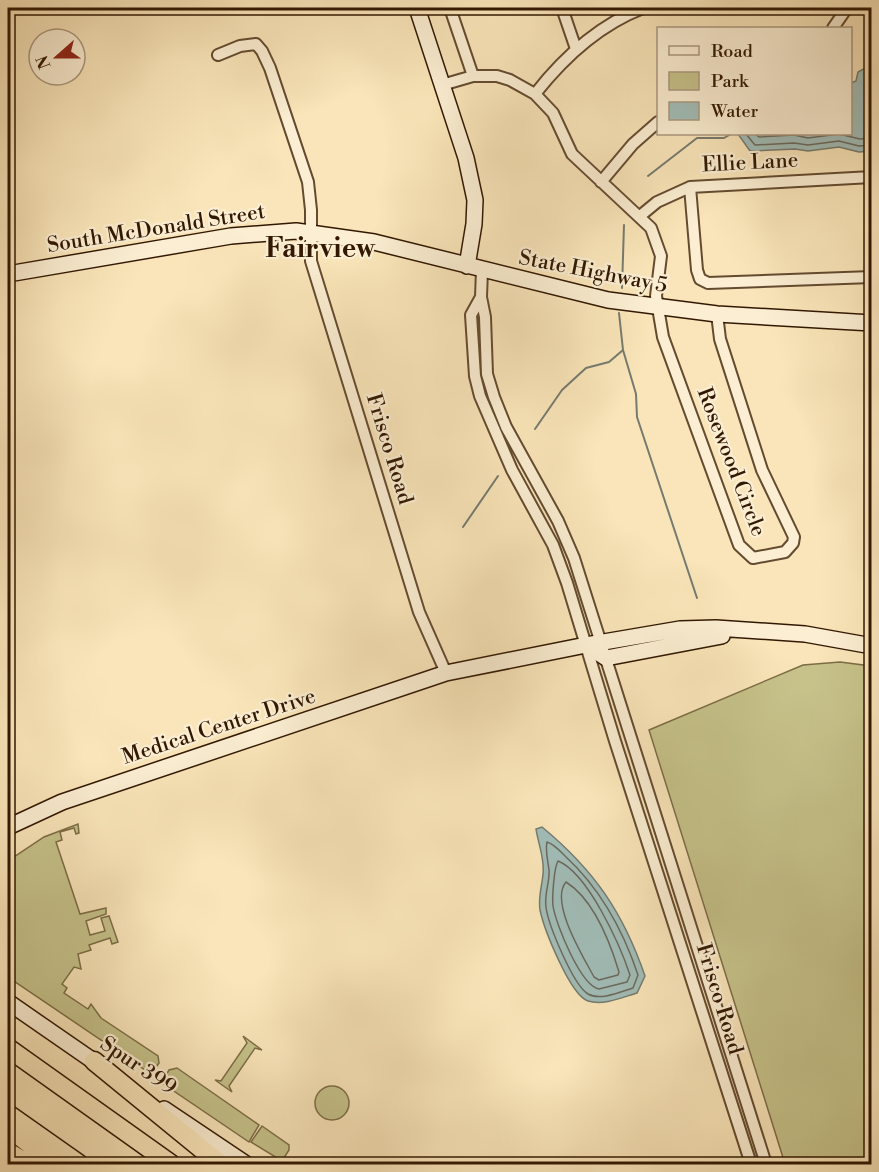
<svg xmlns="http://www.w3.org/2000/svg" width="879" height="1172" viewBox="0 0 879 1172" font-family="'Libre Bodoni',serif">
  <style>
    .green { fill: #c6c28a; stroke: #7c6d46; stroke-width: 1.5 }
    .water { fill: #a1bdb8; stroke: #757b6f; stroke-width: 1.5 }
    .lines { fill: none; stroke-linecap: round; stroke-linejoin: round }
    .shore { stroke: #6a6a5d; stroke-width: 1.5 }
    .stream { stroke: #757b6f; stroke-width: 2 }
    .street-casing { stroke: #644b30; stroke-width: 14 }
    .secondary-casing { stroke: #321802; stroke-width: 18 }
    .highway-casing { stroke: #321802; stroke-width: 21 }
    .street { stroke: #fbeed2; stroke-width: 10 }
    .secondary { stroke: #fbeed2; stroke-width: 15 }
    .highway { stroke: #f9e5b9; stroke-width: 18 }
    .labels { text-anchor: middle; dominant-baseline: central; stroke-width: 4.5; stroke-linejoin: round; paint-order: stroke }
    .street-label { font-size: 21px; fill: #321802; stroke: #fbeed2 }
    .district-label { font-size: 27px; font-weight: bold; fill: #321802; stroke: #fbeed2 }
  </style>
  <rect width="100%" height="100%" fill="#f9e5b9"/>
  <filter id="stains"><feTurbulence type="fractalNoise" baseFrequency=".00333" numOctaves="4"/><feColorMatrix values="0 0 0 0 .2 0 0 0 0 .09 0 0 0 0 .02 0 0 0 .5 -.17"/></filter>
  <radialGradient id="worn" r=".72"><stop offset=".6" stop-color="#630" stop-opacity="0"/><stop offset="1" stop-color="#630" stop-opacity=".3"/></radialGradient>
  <path class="green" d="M840,662L871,666V1164H785L649,730L803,665Z
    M78,824L79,833L76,834L74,828L60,832L62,840L56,842L80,914L106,908V914L86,921L90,935L105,931L101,918L109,916L118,942L112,944L110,938L89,945L91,950L78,954L81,969L74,967L62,984L67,988L64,993L88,1009L91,1004L101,1018L158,1056L159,1063L151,1074L8,977V861L44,837Z
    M243,1036L262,1050L255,1048L229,1086L232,1092L215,1080L221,1081L247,1043Z
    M177,1068L259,1125L249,1142L162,1083L169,1070Z
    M315 1103a17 17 0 1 1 34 0a17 17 0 1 1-34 0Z
    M262,1126L289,1145V1150L282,1161L251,1142Z"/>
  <path class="water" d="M867,67L871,68V151L859,152L839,147L808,151L795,149L750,151L738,134H850L851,83L856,81L858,72Z
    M542,827C594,870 623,912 645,976L637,993C623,997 604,1006 588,1001C570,995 544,929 540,910C538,897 542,886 543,874C545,859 538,843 536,829Z"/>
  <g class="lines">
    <path class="shore" d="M746,134L755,145L794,143L808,145L839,141L859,146L872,145
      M755,134L759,137L794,135L808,138L839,134L860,139L872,138
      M547,842C554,844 560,851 565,856C601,889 623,930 638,975L633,988C620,992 600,1001 588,994C573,985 548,924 546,907C544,894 550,882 549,870C548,861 545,851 547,842Z
      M558,861C588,873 620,945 630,975L627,982L599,989C581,986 556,925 553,906C552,897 554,868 558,861Z
      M566,882C593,899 610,942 619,972L618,975L599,980L594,977C584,958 549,902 566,882Z"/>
    <path class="stream" d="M648,176L697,138H724L731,134
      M622,288L624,225
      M623,350L636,394L637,417L697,598
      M535,429L562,390L586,368L609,362L623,350L619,313
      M463,527L498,476"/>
    <defs>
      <path id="street" d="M450,8L473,76
        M562,8L576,49
        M833,28L847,8
        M218,55L240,46L256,44L262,51L270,68L308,182L311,210V261L419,612L446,673
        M442,85L473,76H497L510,80L535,94L553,113L572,154L651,228L661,256L656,296L663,337L739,545L753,558L785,552L793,543L794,537L762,470L720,339L717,314
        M535,94C564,57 599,25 643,8
        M601,182L633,144L658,122
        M690,187L697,270L700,279L708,283L872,277
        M640,216L657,202L690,187L872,177
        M482,270L481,297L485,317L487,374L494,397L506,427L558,521L574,558L766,1164
        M481,297L471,315L475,376L480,396L512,470L553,545L567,583L615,741L751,1164"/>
      <path id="secondary" d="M417,8L466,158L475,200L474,224L467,266
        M8,274L231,236L296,231L374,242L608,300L717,314L872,323
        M586,645L606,658L722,636
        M8,827L62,802L446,673L586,645L680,629L716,628L805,634L872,646
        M8,1002L102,1067
        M164,1109L246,1164"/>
      <path id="highway" d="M8,1048L171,1164
        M94,1061L220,1164
        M8,1114L79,1164
        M18,1135L56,1164
        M8,1152L28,1164"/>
    </defs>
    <use href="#street" class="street-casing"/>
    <use href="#secondary" class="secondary-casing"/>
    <use href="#highway" class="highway-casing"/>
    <use href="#street" class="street"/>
    <use href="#secondary" class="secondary"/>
    <use href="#highway" class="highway"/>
  </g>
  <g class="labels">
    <g class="street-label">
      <text transform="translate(750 163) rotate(-3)">Ellie Lane</text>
      <text transform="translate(156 229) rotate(-9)">South McDonald Street</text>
      <text transform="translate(593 272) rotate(11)">State Highway 5</text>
      <text transform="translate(389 449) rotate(73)">Frisco Road</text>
      <text transform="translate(731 462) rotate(69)">Rosewood Circle</text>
      <text transform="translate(219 727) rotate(-18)">Medical Center Drive</text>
      <text transform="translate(719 999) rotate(73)">Frisco Road</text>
      <text transform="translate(138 1066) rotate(34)">Spur 399</text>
    </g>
    <g class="district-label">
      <text x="320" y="249">Fairview</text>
    </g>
  </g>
  <rect width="879" height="1172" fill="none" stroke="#f9e5b9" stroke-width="30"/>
  <rect x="9" y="9" width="861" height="1154" fill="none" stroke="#321802" stroke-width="3"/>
  <rect x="15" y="15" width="849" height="1142" fill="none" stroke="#321802" stroke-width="1.5"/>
  <rect x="657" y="27" width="195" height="108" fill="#fbeed2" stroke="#ab987f" stroke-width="1.5"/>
  <rect x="669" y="46" width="30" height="9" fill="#fbeed2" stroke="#ab987f" stroke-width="1.5"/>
  <text x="711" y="57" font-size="18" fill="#321802">Road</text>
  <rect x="669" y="72" width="30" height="18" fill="#c6c28a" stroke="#ab987f" stroke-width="1.5"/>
  <text x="711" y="87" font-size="18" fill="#321802">Park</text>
  <rect x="669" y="102" width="30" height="18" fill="#a1bdb8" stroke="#ab987f" stroke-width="1.5"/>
  <text x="711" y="117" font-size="18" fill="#321802">Water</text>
  <g transform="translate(57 57) rotate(249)"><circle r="28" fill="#fbeed2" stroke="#ab987f" stroke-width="1.5"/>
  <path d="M0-4.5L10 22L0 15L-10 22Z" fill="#8f2418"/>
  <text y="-9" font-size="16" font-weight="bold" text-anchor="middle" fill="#321802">N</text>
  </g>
  <rect width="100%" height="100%" filter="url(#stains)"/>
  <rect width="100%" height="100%" fill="url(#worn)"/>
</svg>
